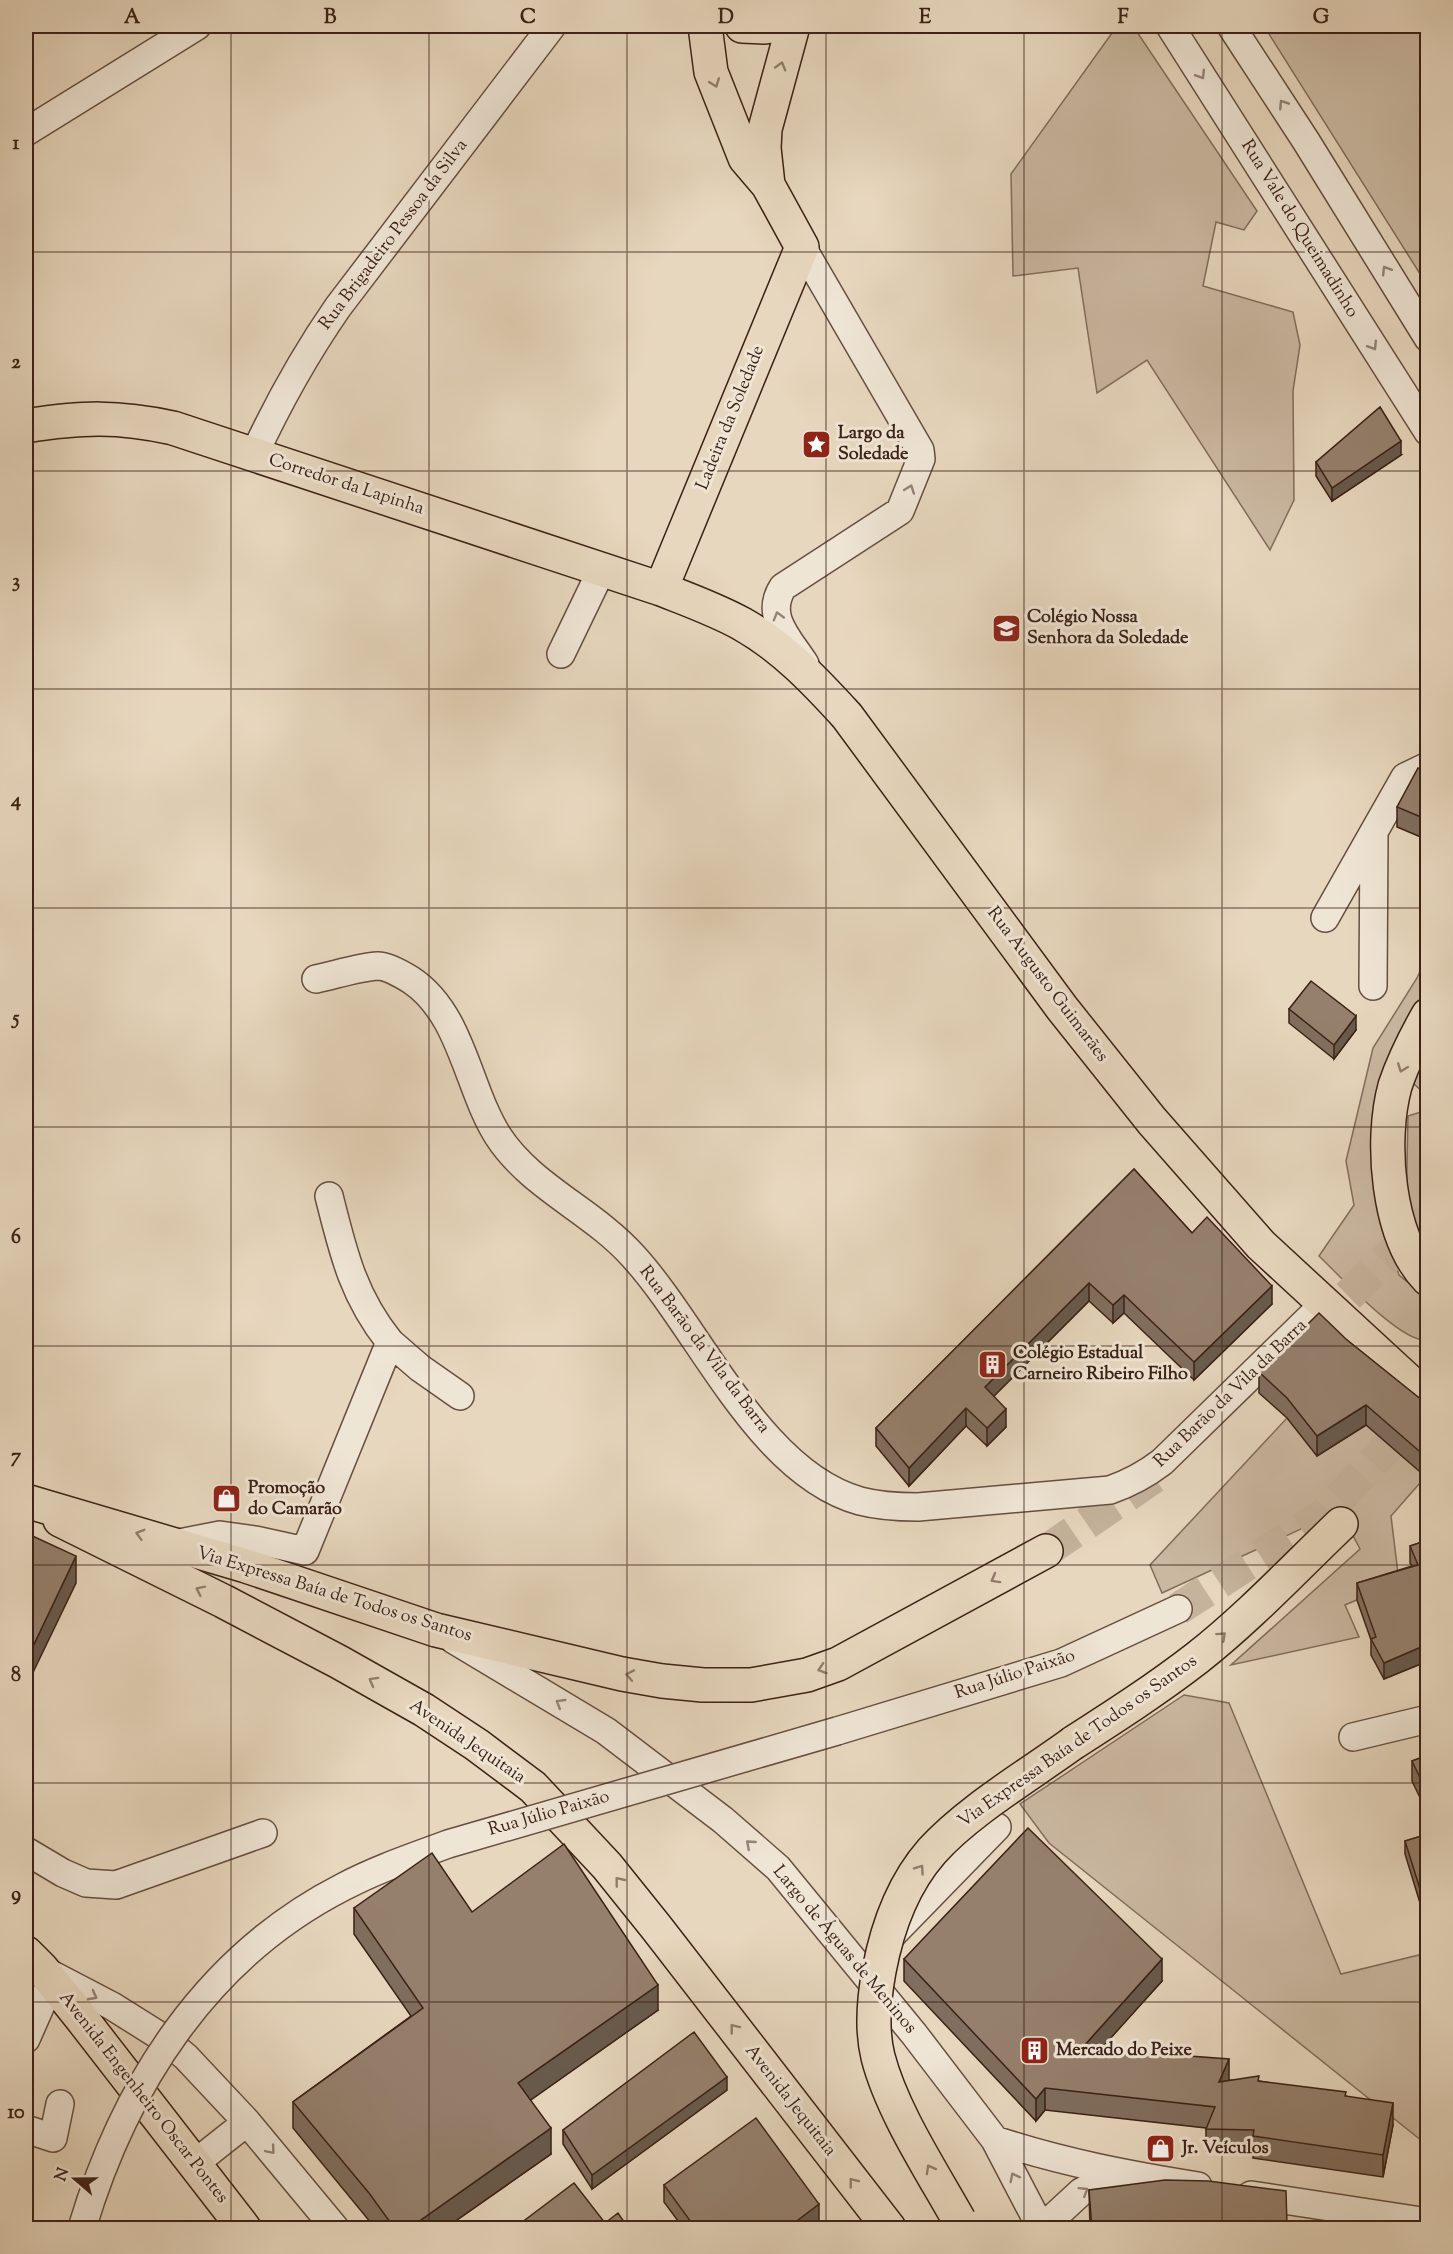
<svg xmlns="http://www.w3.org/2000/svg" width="1453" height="2254" viewBox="0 0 1453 2254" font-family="'Sorts Mill Goudy',serif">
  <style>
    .green { fill: #cab8a1; stroke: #836c5c; stroke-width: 1.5 }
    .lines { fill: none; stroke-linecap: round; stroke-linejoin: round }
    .highway-tunnel { stroke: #c5b39c; stroke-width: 33; stroke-dasharray: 33 16; stroke-linecap: butt }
    .minor-casing { stroke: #674e40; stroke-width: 30 }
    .major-casing { stroke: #3c2116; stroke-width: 36 }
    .highway-casing { stroke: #3c2116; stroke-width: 36 }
    .minor { stroke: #efe5d5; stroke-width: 27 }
    .major { stroke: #e7d7be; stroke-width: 33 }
    .highway { stroke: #e7d7be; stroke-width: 33 }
    .minor-bridge-casing { stroke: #674e40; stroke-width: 30; stroke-linecap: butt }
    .highway-bridge-casing { stroke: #3c2116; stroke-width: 36; stroke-linecap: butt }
    .minor-bridge { stroke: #efe5d5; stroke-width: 27 }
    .highway-bridge { stroke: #e7d7be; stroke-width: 33 }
    .wall { fill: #806e5e; stroke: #3c2116; stroke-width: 1.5 }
    .shaded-wall { fill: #685a4c; stroke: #3c2116; stroke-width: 1.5 }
    .building { fill: #95806d; stroke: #3c2116; stroke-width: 1.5 }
    .oneway { stroke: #927c6a }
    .oneway2 { stroke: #968376 }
    .grid { fill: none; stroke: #3c2116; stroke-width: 1.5; stroke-opacity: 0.55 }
    .labels { text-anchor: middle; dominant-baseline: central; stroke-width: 6; stroke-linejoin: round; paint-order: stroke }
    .street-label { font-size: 18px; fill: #3c2116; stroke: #efe5d5 }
    .poi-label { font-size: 18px; font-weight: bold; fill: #3c2116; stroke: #efe5d5; text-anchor: start }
    .neatline { fill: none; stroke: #3c2116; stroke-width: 2 }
    .grid-label { font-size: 20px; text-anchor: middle; font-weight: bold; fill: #3c2116 }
  </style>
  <rect width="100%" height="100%" fill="#e7d7be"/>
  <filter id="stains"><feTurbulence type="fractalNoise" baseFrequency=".00333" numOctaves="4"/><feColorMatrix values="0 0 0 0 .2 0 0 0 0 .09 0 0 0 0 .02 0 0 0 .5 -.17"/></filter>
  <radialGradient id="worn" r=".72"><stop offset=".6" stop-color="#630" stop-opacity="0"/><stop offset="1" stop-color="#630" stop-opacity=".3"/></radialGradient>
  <path class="green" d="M1117,26H1133L1257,211L1244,230L1216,222L1203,286L1293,312L1300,345L1293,391L1294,500L1270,550L1147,360L1097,393L1078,268L1013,276L1011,174Z
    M1264,26H1421L1428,71L1427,285Z
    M1427,956V987L1398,1038L1382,1224L1399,1275L1427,1298V1340C1402,1344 1339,1275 1319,1256L1354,1205L1346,1161L1373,1048L1417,978Z
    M1427,1054V1096L1413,1083Z
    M1427,1110V1251L1406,1211L1408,1116Z
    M1347,1360L1427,1430V1475L1391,1516L1399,1582L1345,1605L1359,1637L1231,1665L1360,1549L1340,1511L1162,1593L1150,1565L1287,1418Z
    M1184,1695L1229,1703L1341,1974L1427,1953V2145L1049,1843L1020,1804Z"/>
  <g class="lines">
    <path class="highway-tunnel" d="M1313,1330L1428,1218
      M1046,1551L1154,1477
      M1178,1609L1326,1513L1390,1444L1415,1409"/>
    <defs>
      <path id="minor" d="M1170,26L1428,432
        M1231,26L1306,141L1428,338
        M26,132L197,26
        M802,247L920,450L921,459L900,511L783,587C764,616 789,639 805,664
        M254,455C279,401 304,356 338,307L552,26
        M561,654L602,569
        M1325,918L1405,777L1428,766
        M316,979C335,975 359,967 378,966C387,966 403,975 411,980C462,1014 467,1087 498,1136C531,1187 593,1211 633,1256C700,1329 759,1473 860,1501C879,1506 899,1507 918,1507L1110,1490C1130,1483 1145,1475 1162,1462L1324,1304
        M1373,986L1374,834
        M390,1342L420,1368L460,1396
        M174,1544L220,1535L255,1540L305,1551L390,1342C353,1296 343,1252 329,1196
        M454,1640L606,1731L723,1820L778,1868L914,2034L995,2140L1041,2228
        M837,1731L1061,1663L1178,1609
        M1353,1737L1428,1719
        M26,1851L63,1873L86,1883L116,1885L263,1833
        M889,1938L997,1827
        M45,1971L112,2006L163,2038L186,2057L247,2122L335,2228
        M26,2039L52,1980
        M26,2129L53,2138L60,2104
        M995,2140C1061,2162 1129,2175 1198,2186
        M194,2164L247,2122
        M1251,2195L1428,2222
        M1042,2228L1081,2192L1101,2181L1127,2178"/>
      <path id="major" d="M742,26L765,27L773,26
        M768,185L764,148L765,129L793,26
        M26,426C82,417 118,416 173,428L661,589C689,600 717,610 742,624C783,647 816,682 847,716L1062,1008L1152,1121L1261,1245L1428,1399
        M661,589L802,247L768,185L745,158L711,72L705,26
        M1428,1015C1415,1038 1403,1062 1395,1086C1380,1140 1387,1237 1428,1279
        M60,1520L223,1601L339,1662L424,1710L477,1745L533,1787L607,1866L656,1927L889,2228
        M26,1953L42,1969L82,2019L244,2228"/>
      <path id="highway" d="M26,1501L246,1566L436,1630L622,1674L662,1681L703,1685H751L807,1675L838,1664L1046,1551
        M1073,1743C1115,1716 1157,1689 1197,1658C1248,1618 1294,1569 1341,1524"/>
    </defs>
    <use href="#minor" class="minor-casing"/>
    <use href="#major" class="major-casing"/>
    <use href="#highway" class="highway-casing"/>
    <use href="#minor" class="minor"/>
    <use href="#major" class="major"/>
    <use href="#highway" class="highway"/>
    <defs>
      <path id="minor-bridge" d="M82,2228C125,2085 206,1957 343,1887C377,1869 413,1857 448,1844L837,1731"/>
      <path id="highway-bridge" d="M959,2220C931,2170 892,2111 878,2057C871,2029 874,1998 879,1971C887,1928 903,1884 932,1851C968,1811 1029,1775 1073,1743"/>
    </defs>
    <use href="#minor-bridge" class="minor-bridge-casing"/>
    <use href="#highway-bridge" class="highway-bridge-casing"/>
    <use href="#minor-bridge" class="minor-bridge"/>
    <use href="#highway-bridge" class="highway-bridge"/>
  </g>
  <path class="wall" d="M1401,455L1332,501L1316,476V462Z
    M1428,772V840L1397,827V807Z
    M1289,1009L1356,1030L1334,1059L1289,1023Z
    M1134,1169L1192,1233L1272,1304L1194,1380L1124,1313L1113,1323L1089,1301L994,1396L1006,1427L987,1446L966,1426L909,1486L876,1446V1428Z
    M1347,1340L1428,1405V1475L1426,1477L1366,1425L1317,1456L1287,1418L1259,1393V1372Z
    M1428,1540V1661L1384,1679L1371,1655V1640L1357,1600V1583L1412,1566L1410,1563V1546Z
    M1428,1755L1425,1808L1412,1781V1761Z
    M1428,1834L1420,1903L1405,1854V1841Z
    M354,1908L472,1912L658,2010L530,2100L551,2154L444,2229H376L293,2128V2102L411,2016L354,1934Z
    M904,1959L1162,1981L1100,2049L1229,2080L1259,2081L1346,2096L1393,2125L1383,2177L1253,2158V2152L1206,2151V2128L1045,2110L1036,2121L904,1981Z
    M727,2090L592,2189L563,2144V2130Z
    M664,2185L819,2221L808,2229H684L664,2202Z
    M1089,2190L1287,2225L1330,2229H1090Z"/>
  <path class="shaded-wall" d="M1401,441V455L1332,501V488Z
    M1356,1016V1030L1334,1059V1045Z
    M1089,1283V1301L985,1405V1387Z
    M1272,1286V1304L1194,1380V1362Z
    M1124,1295V1313L1113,1323V1305Z
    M1366,1405V1425L1317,1456V1436Z
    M966,1408V1426L909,1486V1468Z
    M1006,1409V1427L987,1446V1428Z
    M1428,1455V1475L1426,1477V1457Z
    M76,1556V1583L26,1687V1661Z
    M1428,1644V1661L1384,1679V1663Z
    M1428,1787V1807L1425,1808V1788Z
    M1428,1887V1900L1420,1903V1889Z
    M1162,1959V1981L1082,2070V2048Z
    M658,1985V2010L518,2109V2083Z
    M1229,2059V2081L1219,2082Z
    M727,2077V2090L592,2189V2175Z
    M1045,2088V2110L1036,2121V2099Z
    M1393,2103V2125L1383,2177V2155Z
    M551,2128V2154L444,2229H408Z
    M819,2204V2221L808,2229H786Z"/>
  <path class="building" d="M1380,407L1401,441L1332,488L1316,462Z
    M1418,768L1428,772V820L1397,807Z
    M1311,981L1356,1016L1334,1045L1289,1009Z
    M1134,1169L1192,1233L1207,1217L1272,1286L1194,1362L1124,1295L1113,1305L1089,1283L985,1387L1006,1409L987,1428L966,1408L909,1468L876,1428Z
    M1319,1313L1347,1340L1428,1405V1455L1426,1457L1366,1405L1317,1436L1287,1398L1259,1372Z
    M26,1533L76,1556L26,1661Z
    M1428,1540V1644L1384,1663L1371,1639L1376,1637L1357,1583L1418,1565L1410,1546Z
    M1428,1755V1787L1425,1788L1412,1761Z
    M1028,1828L1162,1959L1082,2048L1229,2059L1219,2082L1259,2076L1258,2081L1346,2092L1345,2096L1393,2103L1383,2155L1253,2136L1254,2130L1206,2129L1215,2107L1045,2088L1036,2099L904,1959Z
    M1428,1834V1887L1420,1889L1405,1841Z
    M564,1844L658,1985L518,2083L551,2128L408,2229H395L369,2193L293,2102L423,2008L354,1908L432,1853L472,1912Z
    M694,2032L727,2077L592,2175L563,2130Z
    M756,2118L819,2204L786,2229H696L664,2185Z
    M1165,2180L1208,2181L1286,2191L1287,2225L1330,2229H1092L1089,2190Z
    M574,2183L605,2223L618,2213L629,2229H513Z"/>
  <defs><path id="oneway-chevron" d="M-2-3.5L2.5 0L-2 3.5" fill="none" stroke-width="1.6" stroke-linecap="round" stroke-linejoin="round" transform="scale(1.5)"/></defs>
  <g class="oneway">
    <use href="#oneway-chevron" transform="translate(781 66) rotate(-74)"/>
    <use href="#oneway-chevron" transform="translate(715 83) rotate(69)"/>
    <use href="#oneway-chevron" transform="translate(1402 1068) rotate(111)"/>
    <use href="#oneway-chevron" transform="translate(140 1534) rotate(-164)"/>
    <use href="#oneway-chevron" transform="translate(995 1579) rotate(151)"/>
    <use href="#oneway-chevron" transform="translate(200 1590) rotate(-154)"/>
    <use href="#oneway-chevron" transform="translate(1222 1636) rotate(-42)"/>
    <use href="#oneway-chevron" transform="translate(822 1669) rotate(162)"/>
    <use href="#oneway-chevron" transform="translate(630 1675) rotate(-169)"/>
    <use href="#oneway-chevron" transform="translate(373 1681) rotate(-151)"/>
    <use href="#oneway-chevron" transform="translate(920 1869) rotate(-55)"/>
    <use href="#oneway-chevron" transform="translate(619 1881) rotate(-129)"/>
    <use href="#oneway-chevron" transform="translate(734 2028) rotate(-128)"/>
    <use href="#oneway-chevron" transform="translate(930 2169) rotate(-119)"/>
    <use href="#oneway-chevron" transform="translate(853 2182) rotate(-128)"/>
  </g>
  <g class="oneway2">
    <use href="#oneway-chevron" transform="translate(1201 75) rotate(58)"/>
    <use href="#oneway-chevron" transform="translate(1283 104) rotate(-123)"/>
    <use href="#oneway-chevron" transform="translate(1386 270) rotate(-122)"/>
    <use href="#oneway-chevron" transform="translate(1373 346) rotate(58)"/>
    <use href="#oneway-chevron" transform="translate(910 489) rotate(-70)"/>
    <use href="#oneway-chevron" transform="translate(778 616) rotate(-106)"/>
    <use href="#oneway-chevron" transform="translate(560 1703) rotate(-149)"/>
    <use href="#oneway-chevron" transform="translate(750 1844) rotate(-139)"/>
    <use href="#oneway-chevron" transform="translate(93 1996) rotate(28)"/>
    <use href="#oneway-chevron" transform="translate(271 2150) rotate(50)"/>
    <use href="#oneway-chevron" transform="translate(1014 2177) rotate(-117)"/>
    <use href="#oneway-chevron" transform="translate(1084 2191) rotate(-32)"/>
  </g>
  <path class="grid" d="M231,26V2228M429,26V2228M627,26V2228M826,26V2228M1024,26V2228M1222,26V2228M26,252H1428M26,471H1428M26,689H1428M26,908H1428M26,1127H1428M26,1346H1428M26,1565H1428M26,1783H1428M26,2002H1428"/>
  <defs>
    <symbol id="sight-square" viewBox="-11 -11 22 22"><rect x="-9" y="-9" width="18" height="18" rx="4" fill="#8f2418" stroke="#efe5d5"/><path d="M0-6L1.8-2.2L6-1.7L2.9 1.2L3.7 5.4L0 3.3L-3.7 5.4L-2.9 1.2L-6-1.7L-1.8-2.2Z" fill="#fff"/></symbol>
    <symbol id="school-square" viewBox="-11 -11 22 22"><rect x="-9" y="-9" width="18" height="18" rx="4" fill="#8f2418" stroke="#efe5d5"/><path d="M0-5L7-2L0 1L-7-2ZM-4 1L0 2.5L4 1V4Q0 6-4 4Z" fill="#fff"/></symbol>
    <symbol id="building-square" viewBox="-11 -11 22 22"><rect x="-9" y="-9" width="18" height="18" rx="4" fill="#8f2418" stroke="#efe5d5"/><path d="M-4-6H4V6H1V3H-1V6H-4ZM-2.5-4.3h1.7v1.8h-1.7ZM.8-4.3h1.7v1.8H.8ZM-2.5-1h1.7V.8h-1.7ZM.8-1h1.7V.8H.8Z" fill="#fff"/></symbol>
    <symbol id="shop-square" viewBox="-11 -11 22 22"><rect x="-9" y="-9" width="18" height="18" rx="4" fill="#8f2418" stroke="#efe5d5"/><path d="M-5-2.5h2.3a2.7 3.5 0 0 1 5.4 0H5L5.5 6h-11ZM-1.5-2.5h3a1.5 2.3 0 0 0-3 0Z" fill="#fff"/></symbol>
  </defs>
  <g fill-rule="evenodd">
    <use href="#sight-square" x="800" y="428" width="33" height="33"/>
    <use href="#school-square" x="990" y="612" width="33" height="33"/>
    <use href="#building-square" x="976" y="1348" width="33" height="33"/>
    <use href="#shop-square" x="210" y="1482" width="33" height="33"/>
    <use href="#building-square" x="1018" y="2034" width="33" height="33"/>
    <use href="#shop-square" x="1144" y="2132" width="33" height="33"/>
  </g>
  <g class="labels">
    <g class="street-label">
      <text transform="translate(1299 229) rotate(58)">Rua Vale do Queimadinho</text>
      <text transform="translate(394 235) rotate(-53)">Rua Brigadeiro Pessoa da Silva</text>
      <text transform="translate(731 418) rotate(-68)">Ladeira da Soledade</text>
      <text transform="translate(346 485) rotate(18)">Corredor da Lapinha</text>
      <text transform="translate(1047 985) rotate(53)">Rua Augusto Guimarães</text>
      <text transform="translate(704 1350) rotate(53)">Rua Barão da Vila da Barra</text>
      <text transform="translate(1231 1394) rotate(-44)">Rua Barão da Vila da Barra</text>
      <text transform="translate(334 1595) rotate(17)">Via Expressa Baía de Todos os Santos</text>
      <text transform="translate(1015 1675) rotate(-18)">Rua Júlio Paixão</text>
      <text transform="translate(467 1742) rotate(34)">Avenida Jequitaia</text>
      <text transform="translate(1078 1742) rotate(-35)">Via Expressa Baía de Todos os Santos</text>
      <text transform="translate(549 1814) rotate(-16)">Rua Júlio Paixão</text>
      <text transform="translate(844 1950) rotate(50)">Largo de Águas de Meninos</text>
      <text transform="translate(143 2098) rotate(52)">Avenida Engenheiro Oscar Pontes</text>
      <text transform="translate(790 2101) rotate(52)">Avenida Jequitaia</text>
    </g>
    <g class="poi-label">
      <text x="838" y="434">Largo da<tspan x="838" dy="21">Soledade</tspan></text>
      <text x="1027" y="618">Colégio Nossa<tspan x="1027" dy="21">Senhora da Soledade</tspan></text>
      <text x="1013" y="1354">Colégio Estadual<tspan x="1013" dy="21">Carneiro Ribeiro Filho</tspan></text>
      <text x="248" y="1489">Promoção<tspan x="248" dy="21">do Camarão</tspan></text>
      <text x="1056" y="2051">Mercado do Peixe</text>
      <text x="1182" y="2149">Jr. Veículos</text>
    </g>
  </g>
  <rect width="1453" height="2254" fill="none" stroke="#e7d7be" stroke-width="66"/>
  <g transform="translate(75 2179) rotate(290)" stroke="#efe5d5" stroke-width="4.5" paint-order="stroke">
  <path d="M0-4.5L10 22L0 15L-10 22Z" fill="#3c2116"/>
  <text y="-9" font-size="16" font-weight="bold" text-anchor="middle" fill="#3c2116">N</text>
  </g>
  <rect x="33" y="33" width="1387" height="2188" class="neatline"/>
  <g class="grid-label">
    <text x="132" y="23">A</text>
    <text x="330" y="23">B</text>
    <text x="528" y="23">C</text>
    <text x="726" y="23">D</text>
    <text x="925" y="23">E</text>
    <text x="1123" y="23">F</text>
    <text x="1321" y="23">G</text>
    <text x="16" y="149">1</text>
    <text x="16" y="368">2</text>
    <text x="16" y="587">3</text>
    <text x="16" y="806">4</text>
    <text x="16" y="1024">5</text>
    <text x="16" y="1243">6</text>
    <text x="16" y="1462">7</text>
    <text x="16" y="1681">8</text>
    <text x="16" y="1900">9</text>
    <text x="16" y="2118">10</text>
  </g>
  <rect width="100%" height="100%" filter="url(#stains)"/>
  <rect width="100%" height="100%" fill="url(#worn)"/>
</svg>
